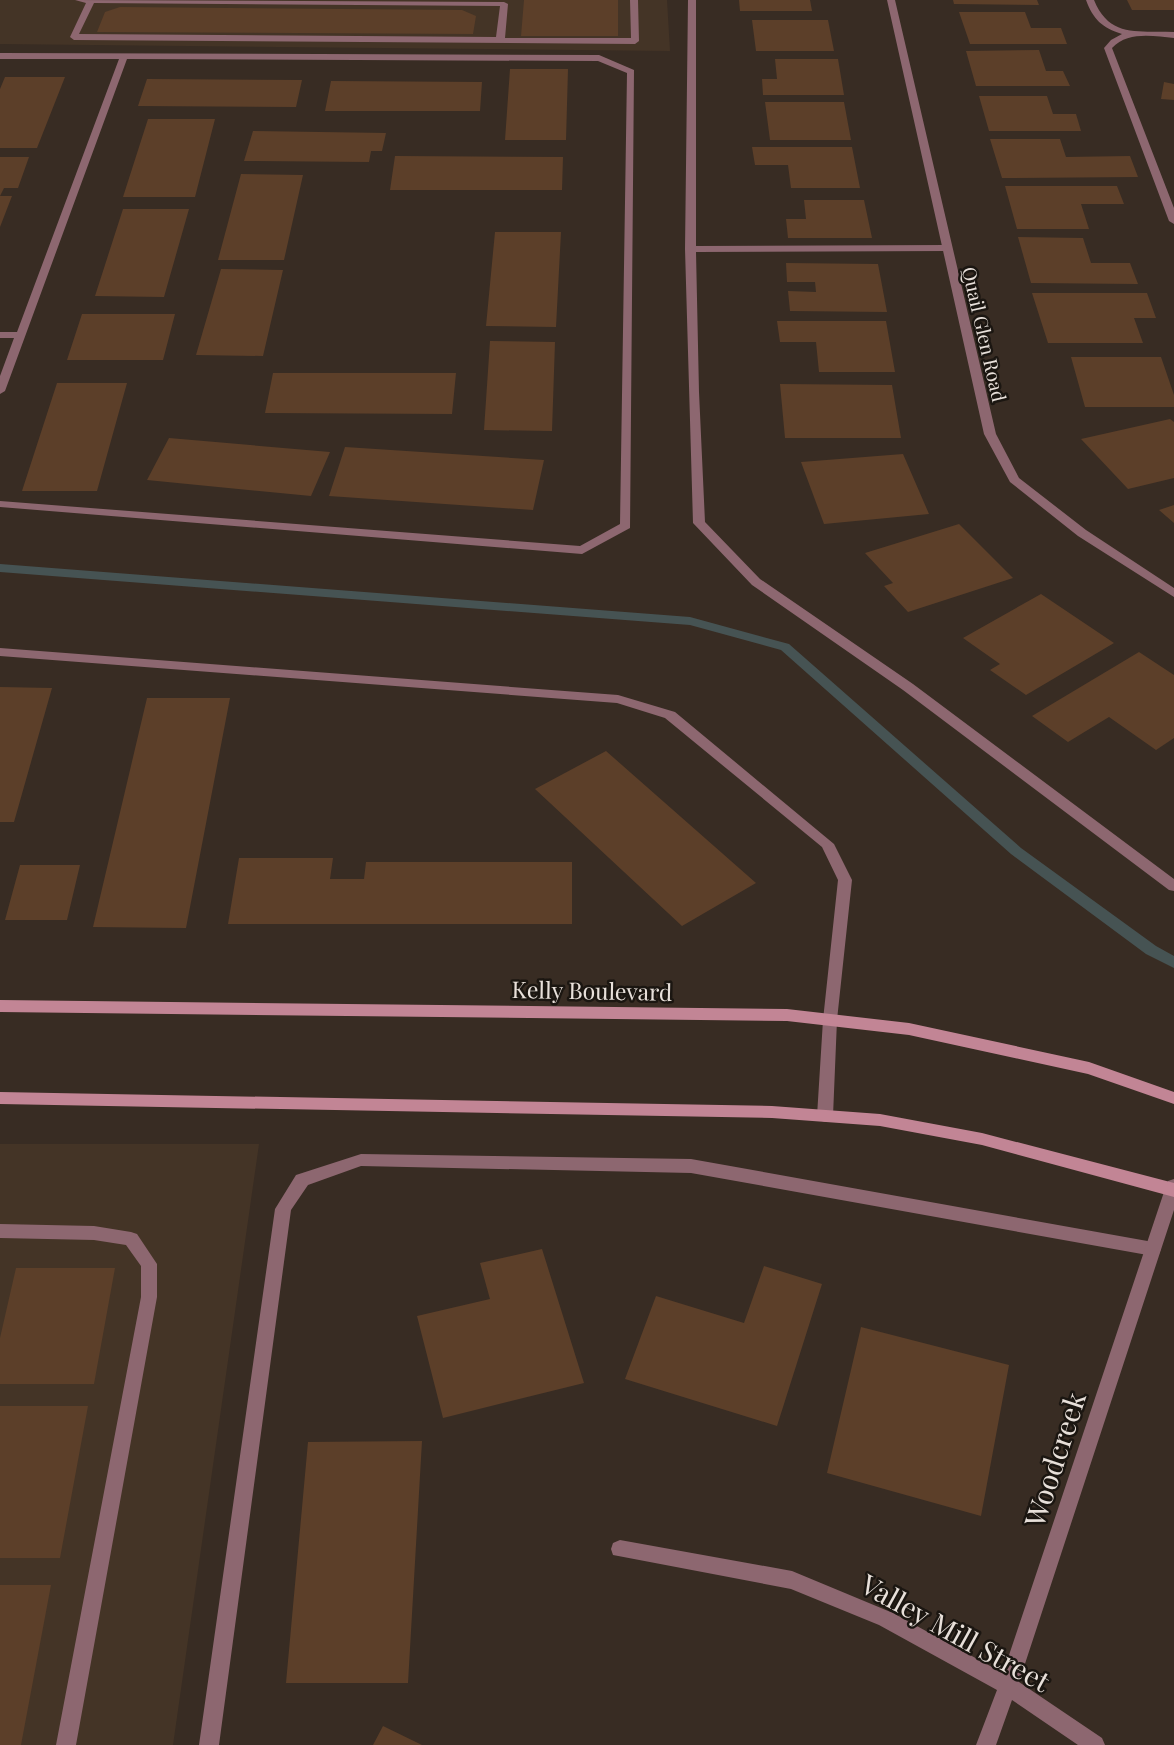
<svg xmlns="http://www.w3.org/2000/svg" width="1174" height="1745" viewBox="0 0 1174 1745" font-family="'Playfair Display',serif">
  <style>
    .built { fill: #443426 }
    .lines { fill: none; stroke-linecap: round; stroke-linejoin: round }
    .stream { fill: #465353; fill-rule: evenodd }
    .building { fill: #5c3f29 }
    .service { fill: #8d6770; fill-rule: evenodd }
    .minor { fill: #8d6770; fill-rule: evenodd }
    .secondary { fill: #c28595; fill-rule: evenodd }
    .labels { text-anchor: middle; dominant-baseline: central; stroke-width: 5; stroke-linejoin: round; paint-order: stroke }
    .far-street-label { font-size: 19px; fill: #e8e0da; stroke: #1b1611 }
    .street-label { font-size: 23px; fill: #e8e0da; stroke: #1b1611 }
    .near-street-label { font-size: 28px; fill: #e8e0da; stroke: #1b1611 }
  </style>
  <rect width="100%" height="100%" fill="#382c23"/>
  <path class="built" d="M0,0H667L670,51L0,44Z
    M0,1144H259L173,1745H0Z"/>
  <g class="lines">
    <path class="stream" d="M0,564L690,617L789,644L1021,848L1156,946L1174,956V968L1146,954L1011,854L781,650L690,625L0,572Z"/>
  </g>
  <path class="building" d="M524,0H618V36H521Z
    M739,0H810L812,11H740Z
    M953,0H1037L1039,5L954,4Z
    M1127,0H1174V10H1132Z
    M120,7L462,10L476,16L473,34L97,32L105,12Z
    M959,12H1025L1031,28H1061L1067,44H970Z
    M752,20H828L834,51H756Z
    M1039,50L1046,71H1063L1070,86H976L966,51Z
    M775,59H838L844,95H763L762,79H777Z
    M510,69H568L566,140H505Z
    M5,77H65L37,148H0V89Z
    M147,79L302,80L296,107L138,106Z
    M331,81L482,82L480,111H325Z
    M1164,82L1174,84V100L1161,99Z
    M979,96H1047L1053,114H1076L1081,131H989Z
    M765,102H844L851,140H770Z
    M148,119H215L195,197H123Z
    M253,131L386,133L382,151H371L369,162L244,161Z
    M990,139H1060L1066,157L1130,156L1138,177L1002,178Z
    M752,147H852L860,188H791L788,165H755Z
    M395,156L563,157L562,190H390Z
    M0,157H29L18,188H4L0,196H12L0,227Z
    M241,174L303,175L284,260H218Z
    M1005,186H1117L1124,204H1081L1089,229H1017Z
    M804,200H864L872,238H788L786,219H806Z
    M123,209H189L164,297L95,296Z
    M495,232H561L556,327L486,326Z
    M1018,237L1083,238L1091,263H1130L1138,284L1031,283Z
    M786,263L878,264L887,312L790,311L788,291L816,292L815,282H787Z
    M221,269L283,270L263,356L196,355Z
    M1032,293H1147L1156,318H1134L1143,343H1048Z
    M82,314H175L163,360H67Z
    M777,321H886L895,372H819L816,342H780Z
    M490,341L555,342L552,431L484,430Z
    M1071,357H1161L1174,395V407H1085Z
    M273,373H456L452,414L265,413Z
    M57,383H127L97,491H22Z
    M780,384L892,385L901,438H785Z
    M1170,419L1174,422V478L1128,489L1081,439Z
    M169,438L330,452L311,496L147,480Z
    M345,447L544,460L533,510L329,496Z
    M903,454L929,514L824,524L801,462Z
    M1174,505V523L1159,510Z
    M959,524L1013,578L908,612L884,586L893,583L865,553Z
    M1041,594L1114,643L1026,695L990,670L1000,664L963,638Z
    M1139,652L1174,675V738L1156,750L1109,717L1068,742L1032,716Z
    M0,687L52,688L14,822H0Z
    M147,698H230L186,928L93,927Z
    M606,751L756,883L682,926L535,789Z
    M239,858H333L330,879H364L366,862H572V924H228Z
    M20,865H80L67,920H5Z
    M542,1249L584,1383L443,1418L417,1316L490,1299L480,1263Z
    M764,1266L822,1284L777,1426L625,1379L656,1296L744,1323Z
    M16,1268H115L94,1384H0V1338Z
    M861,1327L1009,1365L981,1516L827,1473Z
    M0,1406H88L60,1558H0Z
    M422,1441L408,1683H286L308,1442Z
    M0,1585H51L21,1745H0Z
    M383,1726L422,1745H373Z"/>
  <g class="lines">
    <path class="service" d="M75,0L504,2L508,4L505,38H631L630,0H638L639,41L635,44L74,40L70,37L86,3ZM94,3L500,6L496,37L79,34Z
      M688,0H696V246L947,245L952,248L947,251L696,252L699,392L705,522L760,579L913,684L1174,879V891L1169,890L903,690L752,585L693,523L685,249Z
      M1086,0H1094C1110,39 1139,30 1174,32V38C1153,36 1128,31 1112,48L1174,208V224L1169,221L1104,48L1111,40L1122,34C1102,28 1093,19 1086,0Z
      M0,53L599,55L634,70L630,528L582,554L0,507V501L580,546L620,524L627,73L598,61L127,59L5,391L0,394V376L14,338H0V332H17L119,59H0Z
      M0,648L618,695L675,712L834,844L852,880L837,1020L833,1116L831,1120L825,1122L819,1120L817,1116L823,1020L838,880L822,847L665,718L617,703L0,656Z
      M361,1154L691,1159L1153,1242L1159,1244L1161,1249L1159,1254L1153,1256L691,1173L361,1166L308,1185L291,1210L219,1745H199L275,1209L296,1175Z
      M0,1224L94,1226L131,1232L137,1234L157,1264V1297L76,1745H56L141,1297V1266L126,1245L94,1240L0,1238Z"/>
    <path class="minor" d="M887,0H895L996,434L1019,478L1086,530L1174,588V597L1078,536L1010,482L984,434Z
      M1174,1179V1210L1019,1682L1102,1738L1105,1745H1078L1012,1700L996,1745H976L997,1690L879,1625L791,1589L613,1555L611,1549L613,1543L620,1540L792,1571L893,1613L1003,1673L1166,1186L1168,1181Z"/>
    <path class="secondary" d="M0,1000L787,1009L909,1023L1089,1062L1174,1092V1104L1088,1074L909,1035L787,1021L0,1012Z
      M0,1092L772,1106L880,1114L982,1133L1174,1183V1197L982,1145L880,1126L772,1118L0,1104Z"/>
  </g>
  <g class="labels">
    <g class="far-street-label">
      <text transform="translate(985 334) rotate(77)">Quail Glen Road</text>
    </g>
    <g class="street-label">
      <text transform="translate(592 990) rotate(1)">Kelly Boulevard</text>
    </g>
    <g class="near-street-label">
      <text transform="translate(1054 1459) rotate(-72)">Woodcreek</text>
      <text transform="translate(956 1632) rotate(29)">Valley Mill Street</text>
    </g>
  </g>
</svg>
